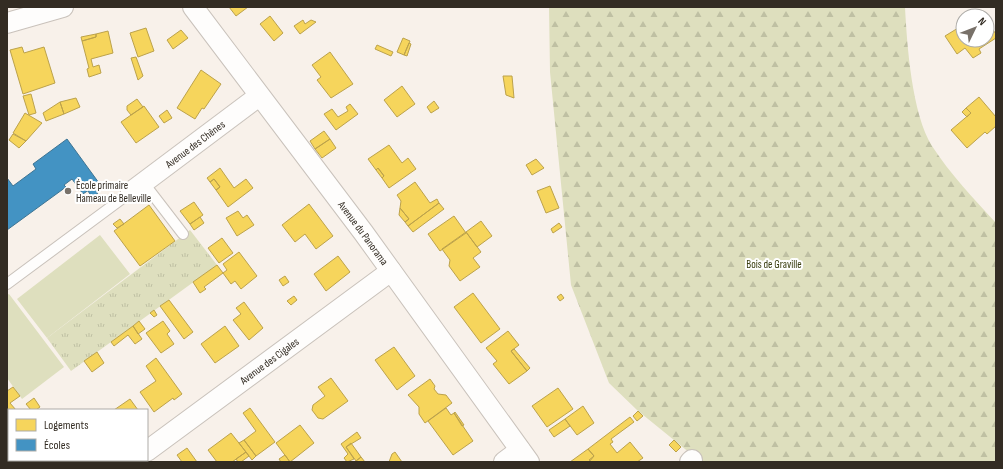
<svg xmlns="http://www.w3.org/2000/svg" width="1003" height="469" viewBox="0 0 1003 469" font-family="'Sofia Sans Condensed',sans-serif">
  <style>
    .grass { fill: url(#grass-tufts) }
    .forest { fill: url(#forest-firs) }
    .garden { fill: #dedfbe }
    .homes { fill: #f6d55c; stroke: #bca24b }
    .schools { fill: #4393c3; stroke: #3e7493 }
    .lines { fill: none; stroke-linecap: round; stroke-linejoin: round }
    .lane-casing { stroke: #c9c2bb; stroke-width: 12 }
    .street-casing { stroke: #c9c2bb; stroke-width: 22 }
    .lane { stroke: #fefdfc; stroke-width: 10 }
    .street { stroke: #fefdfc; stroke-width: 20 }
    .poi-dot { fill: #787169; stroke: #fff; stroke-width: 1.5 }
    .labels { text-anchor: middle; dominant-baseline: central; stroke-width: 4; stroke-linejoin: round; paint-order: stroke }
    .street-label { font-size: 11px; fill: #332c23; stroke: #fff }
    .poi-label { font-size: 11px; fill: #332c23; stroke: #fff; text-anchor: start }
    .park-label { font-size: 11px; fill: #383c0e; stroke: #fff }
  </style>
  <defs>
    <pattern id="grass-tufts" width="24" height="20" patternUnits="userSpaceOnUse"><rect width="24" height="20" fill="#dedfbe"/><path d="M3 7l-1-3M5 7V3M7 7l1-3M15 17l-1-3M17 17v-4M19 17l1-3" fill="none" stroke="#bfc0a3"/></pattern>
    <pattern id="forest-firs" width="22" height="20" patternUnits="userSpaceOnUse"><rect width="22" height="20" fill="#dedfbe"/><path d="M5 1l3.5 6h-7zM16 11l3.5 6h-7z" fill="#bfc0a3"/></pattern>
  </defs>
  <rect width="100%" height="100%" fill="#f8f1ea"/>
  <path class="grass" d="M190,230L217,265L71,371L47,338Z"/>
  <path class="forest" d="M549,7H905C907,46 912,114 932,146C950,174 974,199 996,223V462H701L637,410L609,383L571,285L550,72Z"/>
  <path class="garden" d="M100,235L130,274L47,338L17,299Z
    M9,294L64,367L22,399L7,378V295Z"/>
  <path class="homes" d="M229,7H248L236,16Z
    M270,16L283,33L274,41L260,24Z
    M303,20L305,24L311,20L316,22L300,34L294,26Z
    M987,22L996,34V38L979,49L981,53L973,58L965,48L957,54L945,36L963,25V40H987Z
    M146,28L154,51L138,57L130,33Z
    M181,30L188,38L173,49L167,40Z
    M108,31L113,53L91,59L93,67L99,65L101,73L89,77L87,69L89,68L82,41L96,37V34Z
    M96,34V37L82,41L81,37Z
    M403,38L410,41L404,55L397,52Z
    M409,43L411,44L407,56L404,55Z
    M377,45L393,52L391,56L375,49Z
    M22,47L24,53L44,47L55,83L23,94L10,50Z
    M330,52L353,84L331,98L317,80L321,77L312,65Z
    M136,57L143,76L138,80L131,58Z
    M201,70L221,84L204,109L202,108L195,119L177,108Z
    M503,76H512L514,98L506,95Z
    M402,86L415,104L397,117L384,100Z
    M31,94L36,113L29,115L23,96Z
    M979,97L996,117V126L987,134L985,132L967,148L951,130L971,113L966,108Z
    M76,98L80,107L64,114L60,102Z
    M137,99L143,107L131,115L127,110V106Z
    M434,101L439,108L431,113L427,107Z
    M60,102L64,114L46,121L43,113Z
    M350,104L358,114L336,130L324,114L332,109L338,117L348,111L346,107Z
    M144,106L159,127L136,143L121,122Z
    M966,108L971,113L967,117L962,112Z
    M167,110L172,118L164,123L159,116Z
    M25,113L42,123L26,141L13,133Z
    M324,131L330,139L315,149L310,141Z
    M13,134L26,141L19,148L9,140Z
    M330,139L336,148L322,158L315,149Z
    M389,145L402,163L408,158L416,169L389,188L382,178L384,176L378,168L376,170L368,159Z
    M536,159L544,168L532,175L526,165Z
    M220,168L234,188L246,179L253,188L228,207L216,190L220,187L214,179L210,182L207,178Z
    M378,168L384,176L382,178L376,170Z
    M214,179L220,187L216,190L210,182Z
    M415,182L430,203L437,199L439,203L408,226L405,222L409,219L400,208L401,201L397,195Z
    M550,186L559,208L546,213L537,191Z
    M194,202L203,215L190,224L180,211Z
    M439,203L444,209L413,232L408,226Z
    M309,204L333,236L316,249L305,234L295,242L282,225Z
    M149,205L175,241L140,266L114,231Z
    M400,208L409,219L405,222L399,215Z
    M238,211L243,218L247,215L254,225L237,236L226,218Z
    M454,216L466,233L440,251L428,234Z
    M200,217L204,223L194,230L190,224Z
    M120,219L124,224L117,228L113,224Z
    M481,221L492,236L477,247L466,232Z
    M559,223L562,227L553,233L551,229Z
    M466,232L481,252L473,258L480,267L460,281L449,266L450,260L442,249Z
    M222,238L233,253L219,263L208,248Z
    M239,252L257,276L241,289L235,281L231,284L223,273L227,270L223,264Z
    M338,256L350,272L326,291L314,274Z
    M217,265L223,273L204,287L206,289L200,293L193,282Z
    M285,276L289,282L283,286L279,280Z
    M473,293L500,329L481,343L454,307Z
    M561,294L564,298L560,301L557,297Z
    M294,296L297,300L291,305L287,301Z
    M169,300L193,332L184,339L160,306Z
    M244,302L263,328L249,340L233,320L241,314L236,308Z
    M154,310L157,315L154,317L150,313Z
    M139,321L145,329L138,334L133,326Z
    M163,321L170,331L167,334L174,344L161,353L146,333Z
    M133,326L142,339L135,344L128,335L114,346L111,342Z
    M225,326L239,346L215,363L201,344Z
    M508,331L519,345L511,351L527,371L509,384L493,364L497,361L486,348Z
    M394,347L415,376L397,390L375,360Z
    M514,349L530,368L527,371L511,351Z
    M97,352L104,363L92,372L84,361Z
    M156,358L182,394L174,400L173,398L154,412L140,392L156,381L146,366Z
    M331,378L348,401L323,419L318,418L312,410L313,405L325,396L318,387Z
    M430,379L435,386L434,389L438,394L446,395L452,403L425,423L419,414V407L408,395Z
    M13,387L20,396L10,403L16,410H9V430L7,432V391Z
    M558,388L573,409L547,427L532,406Z
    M34,398L40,407L36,410H31L26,404Z
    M130,399L138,410H114Z
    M583,406L594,423L577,435L565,419Z
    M250,408L275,442L256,456L244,440L256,431L243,413Z
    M446,408L451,415L454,413L473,441L453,455L428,421Z
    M638,411L643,416L637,421L633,416Z
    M455,412L464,425L462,426L454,413Z
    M630,417L634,422L611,439L613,442L610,444L617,453L630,442L643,458L637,462H591L589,460L594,456L588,449Z
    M565,419L570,426L554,437L549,430Z
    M300,425L314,443L290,462L276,443Z
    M357,432L361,438L346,447L354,459L347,462L344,458L348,454L341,444Z
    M231,433L246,452L232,462H217L208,450Z
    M244,440L256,456L252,460L239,443Z
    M674,440L681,447L676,452L669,445Z
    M351,443L361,457L356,461L346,447Z
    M187,448L197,462H182L177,455Z
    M588,449L594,456L589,462H570Z
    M246,452L249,456L241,462H238L236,459Z
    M395,452L402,462H389L392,454Z
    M285,455L290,462H281L279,459Z
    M361,457L365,462H356V461Z
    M47,460H77L79,462H49Z"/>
  <path class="schools" d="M67,139L99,183L83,194L72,179L64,185L66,187L7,230V178L13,186L36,169L33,164Z
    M93,187L98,193L92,197L88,191Z"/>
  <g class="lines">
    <defs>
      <path id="lane" d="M143,182L183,234
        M7,284L131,192"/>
      <g id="street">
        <path id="s1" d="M193,7L363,232L529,462"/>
        <path d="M7,23L63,7"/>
        <path id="s2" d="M131,192L259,96"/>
        <path id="s3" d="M147,451L391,271"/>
        <path d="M133,462L135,460"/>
        <path d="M504,462L520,450"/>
        <path d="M690,462L692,460"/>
      </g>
    </defs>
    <use href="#lane" class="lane-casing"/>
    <use href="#street" class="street-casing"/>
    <use href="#lane" class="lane"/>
    <use href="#street" class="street"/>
  </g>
  <circle class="poi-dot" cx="68" cy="191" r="4"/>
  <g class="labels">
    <g class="street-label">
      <text stroke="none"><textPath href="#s2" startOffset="80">Avenue des Chênes</textPath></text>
      <text stroke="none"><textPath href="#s1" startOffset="283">Avenue du Panorama</textPath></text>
      <text stroke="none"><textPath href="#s3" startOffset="152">Avenue des Cigales</textPath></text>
    </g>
    <g class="poi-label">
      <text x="76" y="185">École primaire<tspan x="76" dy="13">Hameau de Belleville</tspan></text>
    </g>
    <g class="park-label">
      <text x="774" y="264">Bois de Graville</text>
    </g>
  </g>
  <rect width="1003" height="469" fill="none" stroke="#332c23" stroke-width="16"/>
  <rect x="8" y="409" width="140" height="52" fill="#ffffff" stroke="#adaba7"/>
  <rect x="16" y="419" width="20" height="12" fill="#f6d55c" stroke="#adaba7"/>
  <text x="44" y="429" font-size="12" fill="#332c23">Logements</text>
  <rect x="16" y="439" width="20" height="12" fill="#4393c3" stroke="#adaba7"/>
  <text x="44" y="449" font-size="12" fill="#332c23">Écoles</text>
  <g transform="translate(975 28) rotate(47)"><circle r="19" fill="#ffffff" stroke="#adaba7"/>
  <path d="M0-3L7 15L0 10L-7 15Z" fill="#787169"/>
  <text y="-6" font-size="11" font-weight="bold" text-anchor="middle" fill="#332c23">N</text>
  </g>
</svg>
